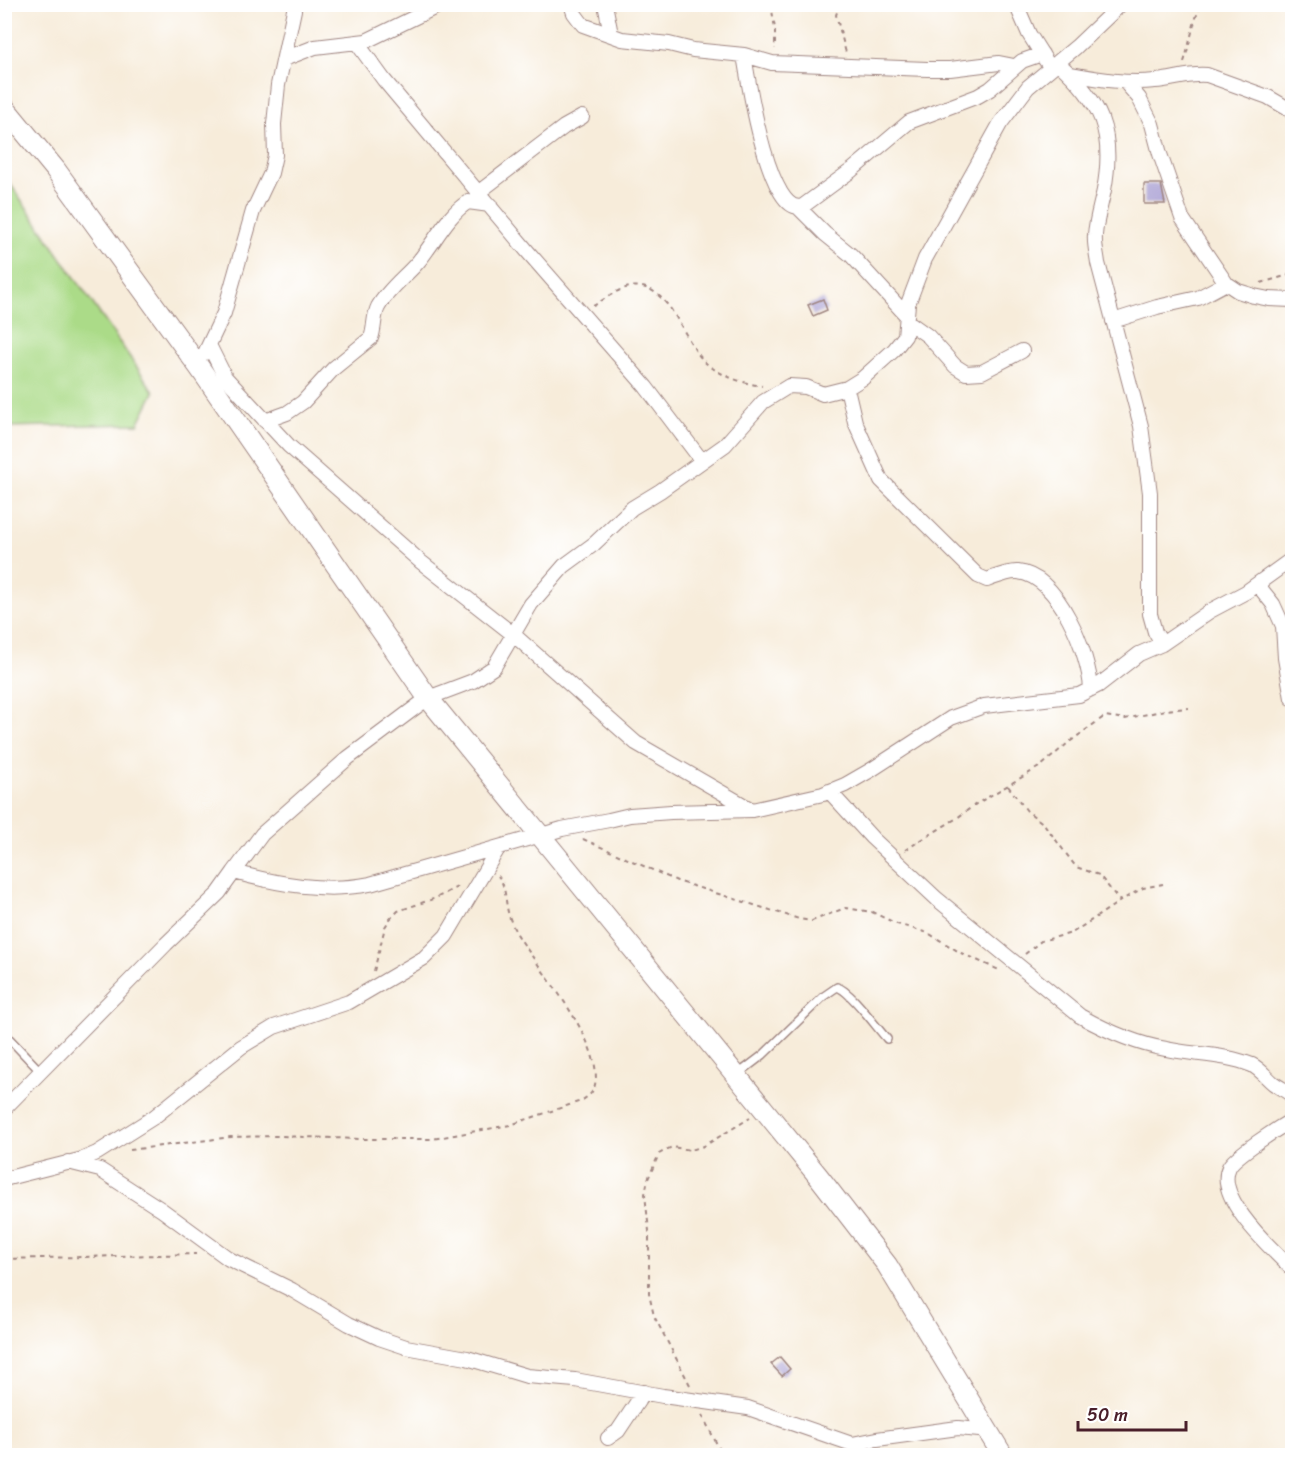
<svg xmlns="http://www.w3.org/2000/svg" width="1297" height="1460" viewBox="0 0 1297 1460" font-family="Sriracha,sans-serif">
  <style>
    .green { fill: #abdb88; stroke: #7a7d5a; stroke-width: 1.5 }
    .building { fill: #aea5d6 }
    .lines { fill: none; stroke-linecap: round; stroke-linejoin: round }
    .service-casing { stroke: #a08682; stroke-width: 10 }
    .minor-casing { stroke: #a08682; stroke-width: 16 }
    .secondary-casing { stroke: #a08682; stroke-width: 22 }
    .path { stroke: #a08682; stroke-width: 2; stroke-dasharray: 4.5 4.5; stroke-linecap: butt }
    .service { stroke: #fff; stroke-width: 7 }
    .minor { stroke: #fff; stroke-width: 14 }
    .secondary { stroke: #fff; stroke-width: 20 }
  </style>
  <rect width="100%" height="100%" fill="#fff"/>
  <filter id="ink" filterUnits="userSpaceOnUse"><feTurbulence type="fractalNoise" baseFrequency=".0167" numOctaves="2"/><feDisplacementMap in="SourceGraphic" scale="12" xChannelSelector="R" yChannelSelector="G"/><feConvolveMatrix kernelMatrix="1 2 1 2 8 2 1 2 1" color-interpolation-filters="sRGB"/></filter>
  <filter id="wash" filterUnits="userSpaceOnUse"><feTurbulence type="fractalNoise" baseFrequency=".008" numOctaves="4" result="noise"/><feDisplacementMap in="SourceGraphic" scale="24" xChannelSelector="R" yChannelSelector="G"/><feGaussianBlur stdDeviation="1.35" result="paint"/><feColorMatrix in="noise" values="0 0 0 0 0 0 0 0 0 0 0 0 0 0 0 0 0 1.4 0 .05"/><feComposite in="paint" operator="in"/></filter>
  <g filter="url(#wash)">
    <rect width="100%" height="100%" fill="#f7ecda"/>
    <path class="green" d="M4,175L154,392L138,424L5,427Z"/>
    <g id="blocks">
      <path class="building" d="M1144,184H1161L1165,204H1144Z
        M823,299L827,310L813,316L808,305Z
        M780,1357L790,1369L782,1376L771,1364Z"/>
    </g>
  </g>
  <g filter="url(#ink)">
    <use href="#blocks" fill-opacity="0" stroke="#a08682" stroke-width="1.5"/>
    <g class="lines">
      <defs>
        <path id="service" d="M4,1033L41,1072
          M738,1074L763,1055L824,996L837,987C850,990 876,1027 887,1039"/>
        <path id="minor" d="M571,4L574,13L583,25L622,39L669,44L693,50L744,55L772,63L927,69H950L999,63L1014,66
          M605,4L611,34
          M1016,4L1029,34L1046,61
          M357,43L384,80L528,252L646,387L702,461
          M744,55C748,79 769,219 803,206L852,170L909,122L978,96L990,89L1022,61L1042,54
          M284,59L315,47L366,41L442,4
          M1058,63C1101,101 1115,132 1104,190C1101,205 1096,220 1095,235C1094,244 1097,254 1098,263L1141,426L1150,493V614L1155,632L1162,644
          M1071,74C1099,79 1126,84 1155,81C1173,80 1189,73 1207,75L1268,97L1292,111
          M1125,82L1139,98L1152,124L1160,154L1182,218L1226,283L1238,291L1254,296L1269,299L1292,300
          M479,192L564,127L582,117
          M798,207L825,234L851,255L907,316
          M907,321L928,336L955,366L966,373L982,372L1022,351
          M1113,321L1157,307L1198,298L1226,283
          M209,345L225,377L289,446L421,562L514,635L636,743L752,810
          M205,353L224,313L253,211L271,173L275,155L274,124L278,85L294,10V4
          M847,388L855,422L881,480L978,576L987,580C996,577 1008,571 1018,572C1059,576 1089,654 1091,689
          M265,421L287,413L303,402L334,368L371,338C375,328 373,317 378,307C388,289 405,277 418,262C434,243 448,214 468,202L490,205
          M1257,584L1273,604L1283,626L1285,658L1292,698
          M829,791L872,838L937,899L1080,1016C1107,1031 1136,1044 1166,1049C1194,1055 1225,1054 1252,1065C1260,1069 1266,1077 1273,1083C1279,1087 1286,1091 1292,1095
          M234,872L262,834L348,758L428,698L473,681L494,667L531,604L564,566L594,544L632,508L660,491L725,445L763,402L789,386L806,387L823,394L847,388L863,378L894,350L905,336L908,304L925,259L1000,124L1028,87L1076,47L1121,4
          M4,1109L166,944L219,893L234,872C278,884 325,893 370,884L562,829L609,820L630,815L671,812L752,810L823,794L845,785L871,770L951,718L984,706L1079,695L1099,685L1139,654L1162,644L1210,611L1246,592L1292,559
          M1292,1120C1280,1127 1234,1156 1229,1167C1214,1198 1273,1250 1292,1269
          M68,1162L100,1170L162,1210L229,1259L292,1290L349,1324L379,1338L406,1347L467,1358L527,1376L575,1380L663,1396L748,1408L852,1444L877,1439L958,1428L990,1431
          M4,1179L83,1159L97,1153L154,1117L241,1047L274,1027L349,1002L424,958L446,936L499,847
          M608,1438L618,1431L644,1392"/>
        <path id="secondary" d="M4,107L55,169L199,367L428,698L819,1177L887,1265L1003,1456"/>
      </defs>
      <use href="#service" class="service-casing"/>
      <use href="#minor" class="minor-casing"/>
      <use href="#secondary" class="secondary-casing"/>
      <path class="path" d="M771,4L775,29V49
        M840,4L836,15L846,53
        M1184,62C1190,43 1193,23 1201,4
        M1261,283L1292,274
        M593,306C604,300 617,289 630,287C671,280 683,344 707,364C723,377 743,383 762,386
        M1008,786L1027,811L1044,824L1076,867L1099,875L1120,901
        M583,839L677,881L799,919L812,921L845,908L872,912L897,924L928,933L961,953L999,970
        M905,850L957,818L976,804L1041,766L1068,743L1105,716L1125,719L1165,710L1189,708
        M1025,954L1041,941L1072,933L1125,898L1143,888L1163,884
        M374,971L385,927L390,919L398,911L436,898L459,886
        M130,1150L231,1137L279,1136L359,1139H432L510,1125L581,1101C587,1097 592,1094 594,1088C608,1047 539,970 519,937C514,930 510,920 508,912C505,900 506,885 498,876
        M4,1259L196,1254
        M690,1385L654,1316L649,1294V1231L645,1194L648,1179L659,1154L664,1151L672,1147L691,1150L704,1146L750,1118
        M702,1415L723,1456"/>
      <use href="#service" class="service"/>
      <use href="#minor" class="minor"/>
      <use href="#secondary" class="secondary"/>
    </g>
  </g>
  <rect width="1297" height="1460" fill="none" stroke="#fff" stroke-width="24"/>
  <path d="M1078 1421v9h108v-9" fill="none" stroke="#4a1f2b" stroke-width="3"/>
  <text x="1087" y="1421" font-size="18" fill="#4a1f2b" stroke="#ffffff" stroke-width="4.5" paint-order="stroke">50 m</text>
</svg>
